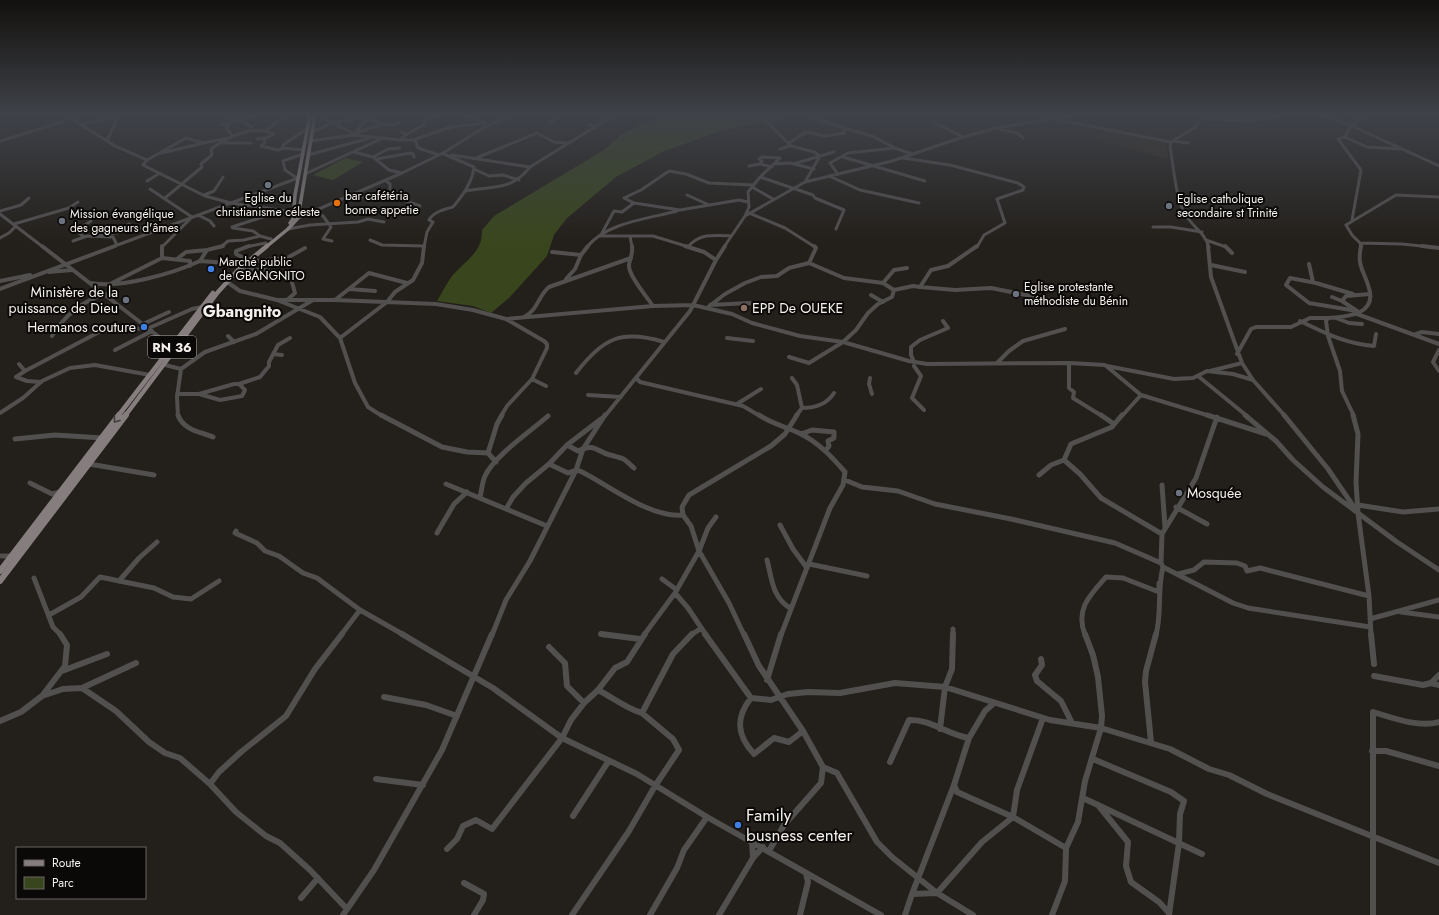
<svg xmlns="http://www.w3.org/2000/svg" width="1439" height="915" viewBox="0 0 1439 915" font-family="Jost,sans-serif">
  <style>
    .built { fill: #31281f }
    .green { fill: #39461d }
    .lines { fill: none; stroke-linecap: round; stroke-linejoin: round }
    .minor-far3 { stroke: #524f4f; stroke-width: 3 }
    .minor-far2 { stroke: #524f4f; stroke-width: 4 }
    .minor-far1 { stroke: #524f4f; stroke-width: 5 }
    .minor { stroke: #524f4f; stroke-width: 6 }
    .major-far2 { stroke: #857d7e; stroke-width: 3.5 }
    .major-far1 { stroke: #857d7e; stroke-width: 4.5 }
    .major { stroke: #857d7e; stroke-width: 6 }
    .oneway { stroke: #423d3d }
    .worship-dot { fill: #6b7280; stroke: #0b0907; stroke-width: 1.5 }
    .food-dot { fill: #e8710a; stroke: #0b0907; stroke-width: 1.5 }
    .shop-dot { fill: #3f7fe0; stroke: #0b0907; stroke-width: 1.5 }
    .education-dot { fill: #8d6e63; stroke: #0b0907; stroke-width: 1.5 }
    .labels { text-anchor: middle; dominant-baseline: central; stroke-width: 4; stroke-linejoin: round; paint-order: stroke }
    .far-poi-label { font-size: 12px; fill: #f4f0ed; stroke: #0b0907; text-anchor: start }
    .shield { fill: #0b0907; stroke: #aeaba8; stroke-width: 1 }
    .shield-label { font-size: 13px; font-weight: bold; fill: #f4f0ed }
    .poi-label { font-size: 14px; fill: #f4f0ed; stroke: #0b0907; text-anchor: end }
    .quarter-label { font-size: 16px; font-weight: bold; fill: #f4f0ed; stroke: #0b0907 }
    .near-poi-label { font-size: 17px; fill: #f4f0ed; stroke: #0b0907; text-anchor: start }
  </style>
  <rect width="100%" height="100%" fill="#231f1a"/>
  <path class="built" d="M1105,128L1133,136L1167,143L1168,159L1094,139Z"/>
  <path class="green" d="M672,115H795L721,131L690,142L664,151L616,177L567,218L554,235L547,256L509,298L491,313L473,306L437,301C442,293 446,284 452,276C464,262 483,252 482,230L494,216L604,150L623,133L650,121Z
    M345,158L363,162L333,180L313,175Z"/>
  <g class="lines">
    <path class="minor-far3" d="M66,115L115,146L147,160
      M466,115L484,122
      M1205,115L1195,127L1171,142L1170,147C1174,167 1175,200 1187,217C1196,230 1203,231 1209,247
      M1323,115L1352,126L1439,166
      M320,116L354,134L383,124L393,125L399,123
      M762,117L791,146L814,152L820,156L805,182
      M368,118L381,124
      M811,118L872,136L895,148L912,154
      M238,119L252,127
      M1204,119L1253,121L1282,115
      M1059,120L1171,142
      M933,122L963,137
      M550,123L562,115
      M589,124L595,127
      M79,125L119,116
      M222,125L256,115
      M999,129L1017,133L1023,138
      M266,130L287,115
      M312,132L332,123L369,116
      M354,134L370,116
      M407,134L424,125L426,120L437,115
      M233,136L226,128L235,115
      M1345,137L1349,129L1364,115
      M229,138L203,143L186,138L147,160L143,165L205,196L231,203L294,212
      M264,139L265,143L261,146L278,150L283,148
      M400,140H415L418,148L439,155
      M413,140L451,127L485,123
      M0,141L65,121L69,117
      M107,141L119,115
      M310,141L354,135L400,140L407,134L401,132
      M1173,141L1188,143
      M251,143H220C238,133 253,126 274,134L266,138L257,139
      M789,143L806,132L825,136L845,133L843,131L847,129
      M780,149L790,146
      M303,150L283,148V145L308,128
      M354,152L373,157L389,170L402,173
      M161,153L204,143
      M308,155L370,138
      M452,155L530,167L614,115
      M373,157L388,149L400,148
      M843,157L925,181
      M476,158L537,133L554,142L566,143
      M903,158L950,165L1018,183L1024,187L1023,190L997,199L1005,223L984,235L977,247
      M377,159L410,153L413,154L414,157
      M760,164L762,161L759,159L762,157L780,158
      M774,164L790,163L814,169
      M793,164L834,152
      M749,166L760,164L772,167
      M474,169L489,176L503,175L519,180
      M837,173L830,163L848,153L895,148
      M305,174L383,138
      M829,176L860,190L919,203
      M760,177L813,195L815,198L844,210L836,229
      M297,178L285,170L283,161L303,154
      M147,181L160,173
      M386,181L390,184V191L401,199L420,206
      M752,187L773,199
      M150,189L192,217L162,247
      M466,191C493,186 511,191 530,167
      M204,195L214,191L223,177
      M354,195L358,197L380,198
      M687,195L709,205
      M165,198L202,167L201,164L212,155L211,149L220,143
      M748,202L739,200L680,210L634,203L624,198L641,190L669,171L686,174L709,183L754,185
      M0,211L21,205L29,198
      M314,211L323,216L331,227L323,239L332,241
      M749,213L785,228L815,247
      M0,214L43,247
      M198,215L210,221L214,226
      M745,216L749,207L748,192L760,177L780,158
      M298,218L402,173L443,153L483,128L512,115
      M1352,220L1361,170L1338,139L1345,137L1367,147L1401,149
      M14,224L69,208L78,202
      M232,227L281,211
      M1153,227H1171L1202,232
      M233,228L253,231L260,236L271,239
      M288,229L310,225L358,222L368,219L384,222
      M117,233L129,224
      M602,233L614,211L622,212L634,203
      M83,236L76,231L91,221
      M99,236L152,226
      M600,236H653L689,247
      M630,236L632,247
      M0,238L9,233L16,226
      M370,240L382,245L424,246
      M1206,240L1226,247
      M73,241L87,236L113,237L117,245
      M1360,243L1361,247
      M112,247L298,178
      M221,247L228,241L244,240L260,236
      M245,247L266,243
      M424,247L427,232L433,222L429,220C433,212 445,209 453,207C463,195 472,183 474,167L444,154
      M587,247C607,222 648,219 677,211
      M688,247C699,233 715,235 731,236
      M724,247L745,216L805,182L892,161L963,137L996,128L1076,115
      M1431,247L1402,244L1360,243L1352,235L1346,225L1396,195L1439,197"/>
    <path class="minor-far2" d="M42,246L172,347
      M632,246C633,254 630,258 629,265C628,275 647,297 653,306
      M685,246L704,252L716,260
      M1208,246L1211,277L1242,363L1253,380L1285,416
      M1225,246L1232,253
      M1422,246L1439,248
      M207,250L223,246
      M552,252L581,255L588,246
      M162,258L190,261V266
      M244,258L236,254V251L249,246
      M177,259L186,252L207,250L200,261L241,264
      M247,262L287,258L305,248
      M1309,264L1313,282
      M1211,265L1245,272
      M239,269L266,270L276,275H290L295,293L286,301
      M49,272L72,270
      M566,279L575,269L581,255
      M0,281L30,275
      M227,282L240,291L277,300L320,317L340,338L355,383L368,407L382,416
      M91,283C120,289 174,273 200,261
      M112,283L162,258V246
      M883,283L894,270L907,268
      M920,287L955,290L991,288L1051,300
      M0,289L115,246
      M349,289L375,291
      M894,290L913,286L920,287L931,270L948,266L977,246
      M1353,294L1316,283L1290,278L1286,285L1309,303L1357,311
      M871,295L883,302
      M1332,297L1342,301
      M277,300H335L436,304L473,310L506,319L653,306L693,305L732,314L752,323L800,336L843,342L909,361L927,364L1069,363L1105,365L1141,395L1210,416
      M335,300L369,273L407,283
      M710,305L749,303L766,306
      M707,308L725,294L745,283L761,277L777,276L789,268L809,263
      M1357,311L1342,301L1346,296L1370,294
      M1357,314L1439,344
      M524,317C538,310 538,296 549,287L631,258
      M1336,318L1349,323L1362,324
      M1300,321C1325,333 1346,344 1374,346L1376,334
      M143,324L169,312
      M1416,334L1422,332L1439,334
      M52,336C65,315 81,302 105,294
      M228,336L234,342
      M340,338L387,302L395,292L413,280L422,263L424,246
      M727,338L753,341
      M182,340L193,342
      M115,350L152,331
      M1439,350L1433,362L1439,371
      M273,354L282,355
      M1237,354L1251,329L1256,327H1291L1310,318H1328
      M789,357L809,363L843,342L856,330L868,313L878,304L892,297L894,290L883,283L844,278L809,263L816,248L814,246
      M914,362L911,355V347L920,340L948,328L943,321
      M997,363L1009,351L1023,341L1065,329
      M1069,363V388L1074,392L1073,398L1102,416
      M19,364L25,371L16,377L27,381L41,382
      M165,365L181,369
      M914,366L921,376L912,398L924,410
      M1107,366L1174,379L1193,378L1207,371L1233,374L1253,380
      M25,371L101,331L149,328L192,309L202,307
      M1210,371L1242,363
      M576,373C603,338 621,329 664,342
      M1198,376L1247,416
      M792,378L797,385L802,408
      M870,378L869,384L872,394
      M532,379L546,386
      M637,379L640,382L743,406L760,416
      M234,384H239L245,390L242,396L220,400L199,394Z
      M239,384L260,377L269,366V362L278,345L290,338
      M177,394H199
      M588,395L621,397
      M737,404L761,389
      M0,413L23,398L42,381L70,368L95,365L150,375
      M178,416L177,397L181,369L205,352L256,334L313,300
      M501,416L507,406L532,379L547,348V344L544,341L506,319
      M605,416L690,311L716,260L725,246
      M796,416L802,408C815,408 827,404 834,393
      M1122,416L1141,395
      M1354,416L1342,391L1340,371L1328,336L1326,321L1328,318C1349,317 1379,314 1368,285C1366,277 1361,270 1360,262C1359,256 1360,251 1361,246"/>
    <path class="minor-far1" d="M178,415C183,430 201,432 213,437
      M381,415L442,447L467,452L488,453L496,462
      M759,415C772,424 787,427 801,434C819,443 832,457 845,472L843,485L830,508L781,635
      M1101,415L1114,424
      M1122,415L1112,427L1071,444L1064,460L1080,474L1101,498L1162,534
      M1207,415L1266,434
      M1245,415L1276,441L1293,460L1323,487L1397,542L1439,570
      M1284,415L1328,469L1358,513
      M1353,415L1358,434L1356,482L1358,513L1369,596L1371,635
      M801,434L812,430L834,432V438L828,441L829,446L826,450
      M15,439L55,435L103,438
      M567,445L578,451C596,443 595,451 610,455C625,459 622,457 634,468
      M488,453L497,424L502,415
      M89,464L154,475
      M549,464L568,473L576,470L580,471C609,485 649,518 683,515L682,507L689,495L771,446L785,434L797,415
      M1039,475L1051,465L1064,460
      M845,480L862,487L898,491L935,504L1011,519L1115,543L1161,563
      M30,483L52,494L60,492
      M446,484L547,526
      M1162,485L1165,527
      M480,497C482,490 482,482 485,476C494,456 531,431 548,416
      M1358,505L1403,512L1439,509
      M1176,507L1207,524
      M506,509L513,497L526,483L549,464L567,445L601,419
      M716,517L708,528L699,551L729,603L744,635
      M780,525L793,549L807,568
      M236,531L235,533L257,543L265,551L279,556L303,573L317,578L360,610L404,635
      M437,533L454,504L467,492
      M0,556H11
      M767,560C772,579 772,597 790,608
      M809,564L867,576
      M1163,567L1233,603L1248,608L1370,627
      M1178,574L1194,570L1204,562L1237,563L1245,566L1247,571L1260,568L1369,596
      M34,578L53,627L61,635
      M662,579L677,590
      M119,581L139,558L157,542
      M675,593L688,608L706,635
      M1401,612L1439,617
      M49,615L81,597L100,577L154,588L173,597L191,599L219,581
      M1370,619L1439,600
      M601,634L605,635
      M341,635L360,610
      M492,635L506,600L530,561L576,470L583,449L605,415
      M644,635L675,593L699,551L691,526L683,515
      M691,635L700,629
      M953,635V629
      M1085,635C1075,609 1090,595 1106,577L1123,578L1159,592V583
      M1156,635C1162,612 1157,590 1163,567L1161,563L1162,534L1196,478L1217,417"/>
    <path class="minor" d="M342,634L315,669L286,716L241,752L219,772L210,784L236,812L266,836L280,843L310,870L347,909
      M402,634L493,688L562,738L637,774L707,817L881,915
      M601,634L640,639
      M705,634L751,698L771,700L788,694L808,692L840,693L895,683L945,687L1050,720L1101,728L1170,749L1209,769L1229,775L1267,794L1439,863
      M744,634L759,666L803,731L823,767L821,783L784,825L769,851
      M1371,634L1374,664
      M549,647L565,663L567,686L584,703
      M1041,659L1042,665L1035,675L1037,681L1061,701L1072,723
      M62,671L107,654
      M1374,676L1423,685L1431,683L1439,685
      M767,680L781,634
      M1431,683L1439,675
      M82,688L136,663
      M598,690C612,697 627,709 642,713L673,654L692,634
      M42,696L65,666L67,645L60,634
      M384,697L426,705L457,716
      M751,698C735,718 737,736 754,754L774,738L789,742L803,731
      M1043,718L1017,790L1013,817L1066,848
      M0,721L21,712L42,696L63,689L82,688L116,711L149,742L165,753L180,758L210,784
      M940,729L945,687L952,669L953,634
      M1151,742L1145,682L1146,671L1156,634
      M1372,751H1386L1439,766
      M1093,759L1171,792L1184,801L1180,814L1179,843L1169,915
      M890,762L909,720C931,719 948,735 969,738L985,711L994,703
      M823,767L837,773L877,842L892,857L937,893L973,915
      M376,779L423,785
      M1083,798L1202,854
      M1098,805L1128,842L1126,866L1131,882L1159,902L1169,913
      M573,816L608,762
      M447,849L457,839L463,826L476,820L492,829L562,738L571,720L584,703L598,690L615,668L627,662L645,634
      M753,858L763,847
      M464,883L484,894L483,900L474,915
      M912,894L954,785L969,738
      M301,898L318,878
      M343,915L374,870L442,750L492,634
      M572,915L629,831L655,786L679,750L673,739L642,713
      M650,915L677,868L684,850L707,817
      M719,915L753,858L752,841
      M800,915L808,882L806,873
      M905,915L912,894L937,893L982,842L1013,817L957,792L954,785
      M1052,915L1065,881L1066,848L1078,822L1085,781L1101,728L1102,716L1098,677L1093,655L1085,634
      M1373,915V712C1393,718 1419,728 1439,722"/>
    <path class="major-far2" d="M290,223L293,219L295,195L310,115
      M266,247L288,229L298,218L315,115"/>
    <path class="major-far1" d="M118,416L213,293
      M125,416L218,292L239,269L267,246"/>
    <path class="major" d="M0,571L119,415
      M0,581L126,415"/>
  </g>
  <defs><path id="oneway-chevron" d="M-2-3.5L2.5 0L-2 3.5" fill="none" stroke-width="1.6" stroke-linecap="round" stroke-linejoin="round"/></defs>
  <use class="oneway" href="#oneway-chevron" transform="translate(116 420) rotate(127)"/>
  <linearGradient id="sky" x2="0" y2="1"><stop stop-color="#13110e"/><stop offset="0.47" stop-color="#3f4249"/><stop offset="1" stop-color="#3f4249" stop-opacity="0"/></linearGradient>
  <rect width="1439" height="243" fill="url(#sky)"/>
  <g class="worship-dot">
    <circle cx="268" cy="185" r="4"/>
    <circle cx="1169" cy="206" r="4"/>
    <circle cx="62" cy="221" r="4"/>
    <circle cx="1016" cy="294" r="4"/>
    <circle cx="126" cy="300" r="4"/>
    <circle cx="1179" cy="493" r="4"/>
  </g>
  <circle class="food-dot" cx="337" cy="203" r="4"/>
  <g class="shop-dot">
    <circle cx="211" cy="269" r="4"/>
    <circle cx="144" cy="327" r="4"/>
    <circle cx="738" cy="825" r="4"/>
  </g>
  <circle class="education-dot" cx="744" cy="308" r="4"/>
  <g class="labels">
    <g class="far-poi-label">
      <text x="345" y="196">bar cafétéria<tspan x="345" dy="14">bonne appetie</tspan></text>
      <text x="268" y="198" text-anchor="middle">Eglise du<tspan x="268" dy="14">christianisme céleste</tspan></text>
      <text x="1177" y="199">Eglise catholique<tspan x="1177" dy="14">secondaire st Trinité</tspan></text>
      <text x="70" y="214">Mission évangélique<tspan x="70" dy="14">des gagneurs d'âmes</tspan></text>
      <text x="219" y="262">Marché public<tspan x="219" dy="14">de GBANGNITO</tspan></text>
      <text x="1024" y="287">Eglise protestante<tspan x="1024" dy="14">méthodiste du Bénin</tspan></text>
    </g>
    <rect class="shield" x="148" y="336" width="48" height="22" rx="3"/>
    <g class="shield-label">
      <text x="172" y="347">RN 36</text>
    </g>
    <g class="poi-label">
      <text x="118" y="292">Ministère de la<tspan x="118" dy="16">puissance de Dieu</tspan></text>
      <text x="752" y="308" text-anchor="start">EPP De OUEKE</text>
      <text x="136" y="327">Hermanos couture</text>
      <text x="1187" y="493" text-anchor="start">Mosquée</text>
    </g>
    <g class="quarter-label">
      <text x="242" y="311">Gbangnito</text>
    </g>
    <g class="near-poi-label">
      <text x="746" y="815">Family<tspan x="746" dy="20">busness center</tspan></text>
    </g>
  </g>
  <rect x="16" y="847" width="130" height="52" fill="#0b0907" stroke="#686563"/>
  <rect x="24" y="860" width="20" height="6" fill="#857d7e" stroke="#686563"/>
  <text x="52" y="867" font-size="12" fill="#f4f0ed">Route</text>
  <rect x="24" y="877" width="20" height="12" fill="#39461d" stroke="#686563"/>
  <text x="52" y="887" font-size="12" fill="#f4f0ed">Parc</text>
</svg>
